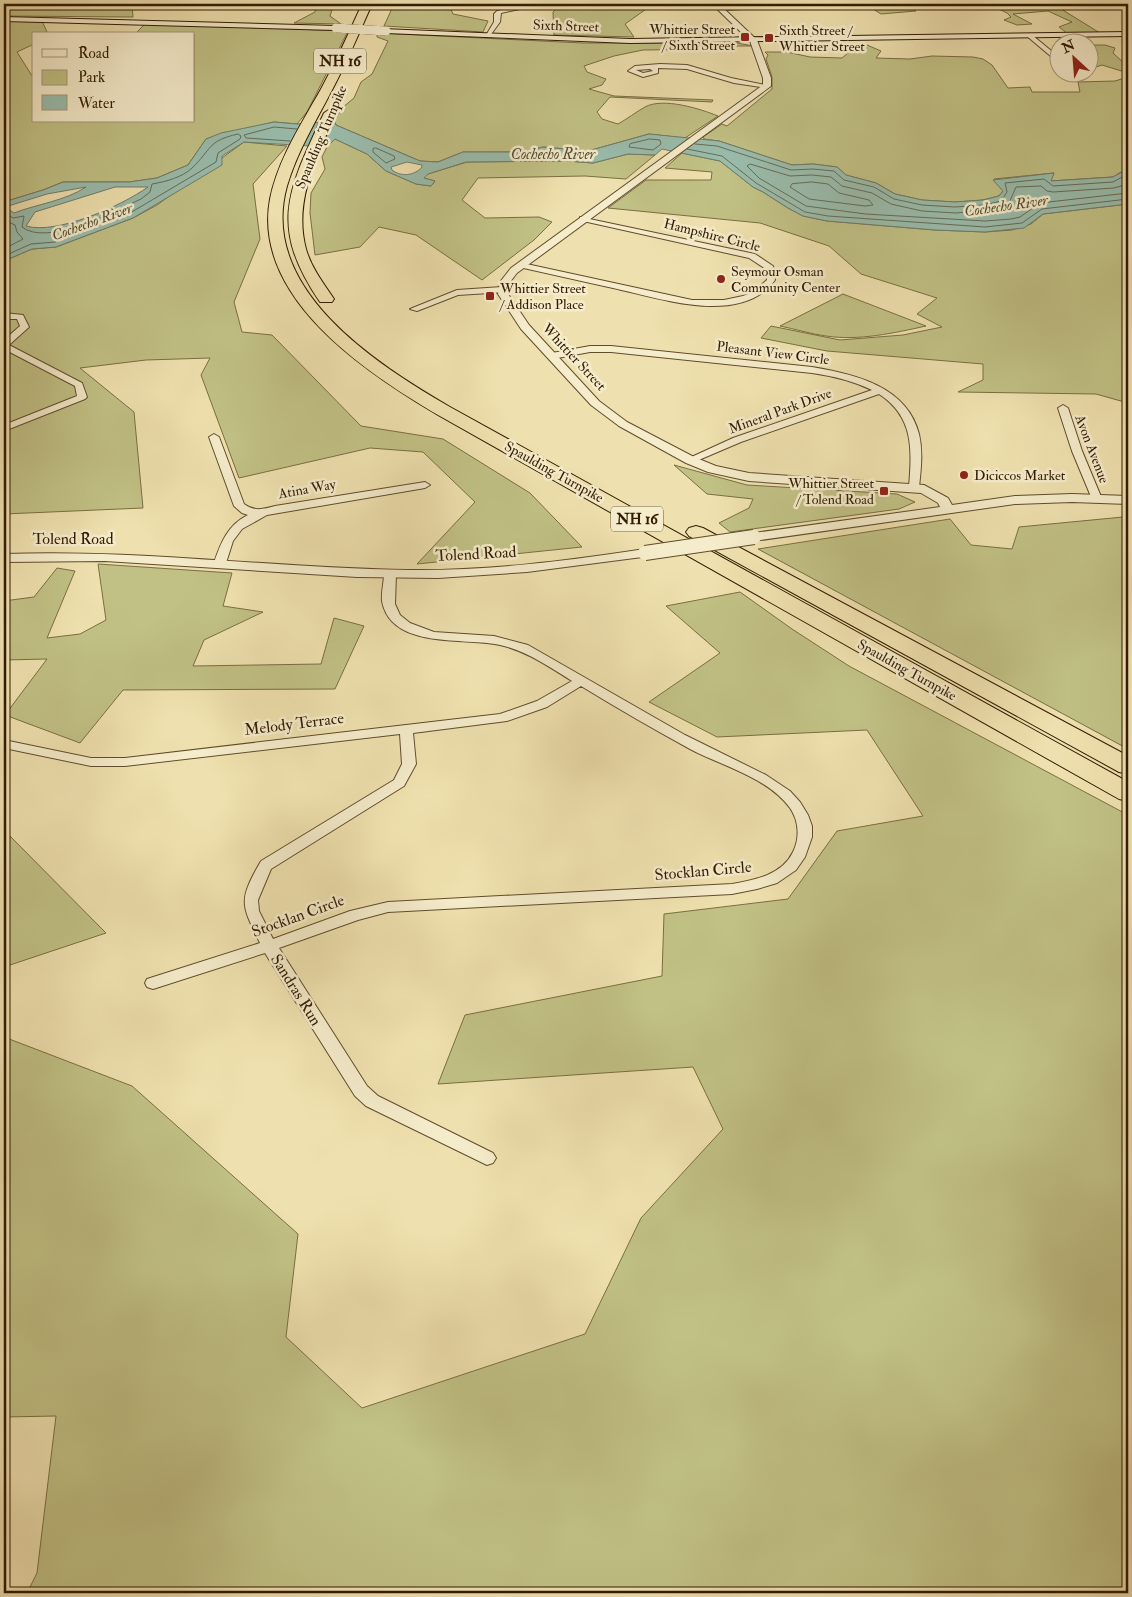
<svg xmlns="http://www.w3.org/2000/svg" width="1132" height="1597" viewBox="0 0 1132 1597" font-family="'IM FELL Double Pica',serif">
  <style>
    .green { fill: #c1c185; stroke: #7a6e42 }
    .water { fill: #9abdad; stroke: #707c68; fill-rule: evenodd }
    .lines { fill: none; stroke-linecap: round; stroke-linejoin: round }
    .shore { stroke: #666c56; stroke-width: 1 }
    .minor-casing { stroke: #614c2c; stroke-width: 2 }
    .tertiary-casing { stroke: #614c2c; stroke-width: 2 }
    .secondary-casing { stroke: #321b00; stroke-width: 2 }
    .motorway-casing { stroke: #321b00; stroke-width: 2 }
    .minor { fill: #f5eccb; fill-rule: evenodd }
    .tertiary { fill: #f5eccb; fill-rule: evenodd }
    .secondary { fill: #f5eccb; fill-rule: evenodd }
    .motorway { fill: #efe1af; fill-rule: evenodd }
    .tertiary-bridge-casing { stroke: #614c2c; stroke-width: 16; stroke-linecap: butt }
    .secondary-bridge-casing { stroke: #321b00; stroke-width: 9; stroke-linecap: butt }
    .tertiary-bridge { stroke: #f5eccb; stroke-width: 14 }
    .secondary-bridge { stroke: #f5eccb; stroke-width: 9 }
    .poi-dot { fill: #8f2418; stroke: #f5eccb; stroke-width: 2 }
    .labels { text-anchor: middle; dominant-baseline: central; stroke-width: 5; stroke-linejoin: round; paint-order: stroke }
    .far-street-label { font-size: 14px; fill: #321b00; stroke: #f5eccb }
    .far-poi-label { font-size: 14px; fill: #321b00; stroke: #f5eccb; text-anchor: start }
    .shield { fill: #f5eccb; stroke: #6c5a3d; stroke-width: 1 }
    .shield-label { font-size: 15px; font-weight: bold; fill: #321b00 }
    .far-water-label { font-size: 15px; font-style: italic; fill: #514c34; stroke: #f5eccb }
    .street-label { font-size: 16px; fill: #321b00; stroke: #f5eccb }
  </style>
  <rect width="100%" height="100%" fill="#efe1af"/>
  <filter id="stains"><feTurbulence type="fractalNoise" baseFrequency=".004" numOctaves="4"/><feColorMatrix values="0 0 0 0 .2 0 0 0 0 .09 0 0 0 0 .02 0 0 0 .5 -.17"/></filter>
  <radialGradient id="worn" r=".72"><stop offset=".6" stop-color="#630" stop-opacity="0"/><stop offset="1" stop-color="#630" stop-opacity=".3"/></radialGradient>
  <path class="green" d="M4,4H132L133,17L4,16Z
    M316,4H334L330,16L341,24L294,23L315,12Z
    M394,4H460L450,7L453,14L488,21L483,32L384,26Z
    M561,4H648L652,5L625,24L634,37L554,35L553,12Z
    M865,4H904L916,11L881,14Z
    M989,4H1053L1100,33H1067L1059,27L1072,22L1048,11L1013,14L1032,24L1017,25L1004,20L1011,17L1007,13Z
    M4,20L42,21L48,34H34V44L17,52L34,79V121H194V34H135L145,24L348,31L307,112L297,124L274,122L206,139L188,165L157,178L129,182H63L43,190L4,202Z
    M377,33L583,43H737L753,46H733L728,49L643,50L614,56L584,66L587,72L606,79L602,85L589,89L614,96L713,100L712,102L610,97L597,112L602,119L618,124C627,119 636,112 645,107C663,97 701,109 718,116L685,138L649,134L588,151L543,147L525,152H463L438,162L420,161L336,125L334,121L342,108L354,98L361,82L372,74L388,41L377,37Z
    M859,44L867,45L881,51L876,58L910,59L932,56L973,57L983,59L992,65L1008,88L1030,87L1032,92H1080L1078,82L1115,81L1128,77V173L1121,172L1113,177L1050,181L1054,173L994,179L1003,191L999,196L983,200L955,202L922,200L895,194L876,183L846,175L837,167L813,164L792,165L719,141L704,139L703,137L722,124L727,126L772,89V77L766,59L768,55L765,52H787L810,57L842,58Z
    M1090,45H1105L1115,48L1113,53L1125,64H1128V73L1102,65L1090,69Z
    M335,139L367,154L386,171L416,184L431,186L435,181L424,178L428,174L467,162L567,161L593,163L628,154L655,155L626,179L585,176L478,178L462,200L485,218L539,217L552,222L534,240L482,280L416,235L379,227L360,247L315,255L310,213L311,193L325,169L322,157L327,147Z
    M244,142L287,146L253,184L260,239L234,302L242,332L272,335L361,426L443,439L530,493L582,547L417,564L475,502L423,452L370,448L239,478L201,375L210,358L146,360L80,368L134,412L143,508L4,514V261L32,249L56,247L133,218L157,205Z
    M682,153L720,161L753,187L763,192L788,208L803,216L827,221L935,230L985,232L1012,230L1031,224L1043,214L1128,204V403L1096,394L958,392L983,380V364L827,351L761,338L771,326L840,340L903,335L942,327L917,314L937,298L861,274L829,246L760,223L608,208L646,180H711L712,172L665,168Z
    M843,294L926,326C894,333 859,341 826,336C811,334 795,329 780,326Z
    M674,465L747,485L897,494L915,502L899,509L730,532L719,523L749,508L753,499L707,494Z
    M1123,517L1128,527V749L758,549L950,519L971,545L1012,549L1019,527Z
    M98,564L232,573L223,606L263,612L204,640L193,666L321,664L334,618L364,626L335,689L123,690L80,743L5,715L47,659L4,660V601L34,597L57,568L75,571L47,638L80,634L106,620Z
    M740,592L792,629L849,666L1128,815V1593H27L37,1573L56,1416L4,1417V1037L132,1086L298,1234L286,1337L362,1408L585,1334L641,1218L723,1129L693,1067L438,1084L465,1015L662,976L664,914L788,899L837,831L923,816L867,730L717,737L649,702L720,653L666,606Z
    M4,830L106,933L4,967Z"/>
  <path class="water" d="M334,121L336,125L420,161L438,162L463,152H525L543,147L588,151L649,134L719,141L792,165L813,164L837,167L846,175L876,183L895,194L922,200L955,202L983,200L999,196L1003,191L993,180L1054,173L1051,181L1113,177L1122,172L1128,173V204L1043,214L1024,228L985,232L935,230L827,221L803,216L788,208L763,192L753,187L720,161L662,149L655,155L628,154L593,163L567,161L466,162L428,174L424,178L435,181L431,186L416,184L386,171L367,154L335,139L327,147L244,142L222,156V165L133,218L56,247L32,249L4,261V202L43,190L63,182H129L157,178L188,165L206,139L221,133L274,122L297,124ZM407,162L422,165V167C414,176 401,177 392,170L391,167ZM86,187C65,201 37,204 14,213L5,207L47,194ZM115,187H148C121,206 57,235 26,226L35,212Z"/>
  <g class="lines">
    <path class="shore" d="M650,139L660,140L661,144L653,150L629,147L630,144Z
      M290,141L246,138L244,135L274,127L297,129
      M695,144L717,146L791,170L813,169L834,171L844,180L874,187L894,199L922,205L955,207L984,205L1001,201L1007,192L1005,183L1044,179L1053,186L1113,182L1122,177L1128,178
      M376,148L394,156L395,159L386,163L373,152V149Z
      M687,149L722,156L756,183L805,212L828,216L985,227L1022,223L1042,209L1128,199
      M812,182L828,184L839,193L869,200L873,205L865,206L809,199L790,187L792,184Z
      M1128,184L1114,188L1053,192L1047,191L1041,186L1016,187L1009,203L1001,208L956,213L922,211L891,204L872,193L842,186L831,177L812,175L790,176L750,164L747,166L759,178L806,206L865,214L985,221L1011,219L1020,217L1040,203L1128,193
      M4,212L13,218L24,216L22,227C47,247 115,211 141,199L150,192L152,184C165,182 183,177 192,168C212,149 207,141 238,134L241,136L240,139L218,153L216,162L130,213L55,242L31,244L4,256
      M4,220L15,225L17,232L23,239L4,249"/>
    <defs>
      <path id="minor" d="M527,4L529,7L501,13L500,22L489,37H485L494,22V14L497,11Z
        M764,5L766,8L721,10L718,8L721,6Z
        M1028,35H1032L1060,58V64L1028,37Z
        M660,64L687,65L731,78L770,86L767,88L734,83L687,69L658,68V73L643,77L628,71L635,66ZM650,69L653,71L643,73L636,70Z
        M1069,72H1076V73L1073,75Z
        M580,217L755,254L773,266L775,280C741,327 659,298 613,288C581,281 550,274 519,267L518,265L522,263L692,300H724L743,296L753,292L767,280L766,269L749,258L583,221H580Z
        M502,287L506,290L505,292L458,295L417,311L410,309L457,290Z
        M4,313L23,315L29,327L9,345L82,383L87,397L85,399L4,431V425L77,396L75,386L4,349V340L20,326L17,319H4Z
        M590,346H611L812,367C854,374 907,386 919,434C923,451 921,469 919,487L914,490L909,487C912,449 914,417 879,394L741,442L694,462L690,463L685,460L733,438L872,390C853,381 833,376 812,373L611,352H590L552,359L547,356L552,353Z
        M1063,405L1068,408L1082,451L1102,499L1101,501H1093L1092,499L1072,451L1058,408Z
        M214,434L219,437L244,504C255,512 263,509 275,506L425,482L430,485L425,488L267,515L242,529L233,541L226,563L220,566L214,563C221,542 228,525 248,515L242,513L234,506L209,437Z
        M390,571L396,574L395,604L400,615L410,623L434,632L494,636L528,645L685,735L766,775L790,791L800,802L808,815L812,826V837L805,857L796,870L777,883L757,889L732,894L388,912L358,920L279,948L367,1086L378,1096L493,1153L496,1158L493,1163L487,1165L366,1106L355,1096L265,953L153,989L147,987L145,983L147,979L260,943C241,904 238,901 261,861L394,780L402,764L400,734L125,766H91L4,748V740L91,758H125L500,714L537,701L572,681C549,667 527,651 500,645C465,637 391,650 382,601C381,592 384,583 384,574ZM581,686C617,708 653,729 690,749C722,766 767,777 790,808C799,821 800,838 793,852C782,875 755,880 732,884L388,902L350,911L273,939L259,911L258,900L271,869L404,786L416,764L413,733L507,721L547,707Z"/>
      <path id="tertiary" d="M712,4H719L757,40L771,78V86L517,273L510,282L508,294L529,325L599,401L627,422L694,457L716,466L749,473L924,485L948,498L952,505L1015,496L1072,494L1128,496V504L1072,502L1015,504L754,541L749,540L747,537L749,534L754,533L940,507L938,503L921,493L749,481L708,472L686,463L619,426L591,405L521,329L498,294L500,282L511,268L763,85V78L750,41Z
        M645,549L650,550L652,553L650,556L527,572L438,578L357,577L105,561L4,562V554C140,549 272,568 408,570C488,571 566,561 645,549Z"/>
      <path id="secondary" d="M4,17L336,26L340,28L336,30L4,21Z
        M383,29L630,39L1128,32V36L630,43L386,33H383Z"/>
      <path id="motorway" d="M362,4H372C359,33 347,62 332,90C316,121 297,152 287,186C258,289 376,364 450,407L1128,782V801L1119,799L438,415C365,372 252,297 270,199C278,159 302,123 321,89C336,61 349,33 362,4Z
        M330,109L336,113C317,156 293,201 306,249C311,267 323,283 334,299L332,302H320C268,226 288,190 324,113Z
        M696,526L703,528L1128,756V774L1119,772L689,536L686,532L689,528Z"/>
    </defs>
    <use href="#minor" class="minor-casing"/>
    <use href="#tertiary" class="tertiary-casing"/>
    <use href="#secondary" class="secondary-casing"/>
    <use href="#motorway" class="motorway-casing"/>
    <use href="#minor" class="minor"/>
    <use href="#tertiary" class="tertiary"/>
    <use href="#secondary" class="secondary"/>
    <use href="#motorway" class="motorway"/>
    <defs>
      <path id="tertiary-bridge" d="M645,553L754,537"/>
      <path id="secondary-bridge" d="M336,28L386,31"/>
    </defs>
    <use href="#tertiary-bridge" class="tertiary-bridge-casing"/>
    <use href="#secondary-bridge" class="secondary-bridge-casing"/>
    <use href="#tertiary-bridge" class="tertiary-bridge"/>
    <use href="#secondary-bridge" class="secondary-bridge"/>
  </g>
  <g class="poi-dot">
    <rect x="740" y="32" width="10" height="10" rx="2.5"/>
    <rect x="764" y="33" width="10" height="10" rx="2.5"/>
    <circle cx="721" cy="279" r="5"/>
    <rect x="485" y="291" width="10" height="10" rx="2.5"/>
    <circle cx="964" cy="475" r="5"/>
    <rect x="879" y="486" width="10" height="10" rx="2.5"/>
  </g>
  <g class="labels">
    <g class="far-street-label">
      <text transform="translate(566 26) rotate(2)">Sixth Street</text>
      <text transform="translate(321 137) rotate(-67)">Spaulding Turnpike</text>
      <text transform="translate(712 235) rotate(14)">Hampshire Circle</text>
      <text transform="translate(773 353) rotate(7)">Pleasant View Circle</text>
      <text transform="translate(574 357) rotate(47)">Whittier Street</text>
      <text transform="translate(780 411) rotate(-20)">Mineral Park Drive</text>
      <text transform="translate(1092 449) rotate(69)">Avon Avenue</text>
      <text transform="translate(554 472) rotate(29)">Spaulding Turnpike</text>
      <text transform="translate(307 489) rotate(-10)">Atina Way</text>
      <text transform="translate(907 670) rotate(29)">Spaulding Turnpike</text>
    </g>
    <g class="far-poi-label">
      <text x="735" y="29" text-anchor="end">Whittier Street<tspan x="735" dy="16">/ Sixth Street</tspan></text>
      <text x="779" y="30">Sixth Street /<tspan x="779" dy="16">Whittier Street</tspan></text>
      <text x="731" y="271">Seymour Osman<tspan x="731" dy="16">Community Center</tspan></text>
      <text x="500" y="288">Whittier Street<tspan x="500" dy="16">/ Addison Place</tspan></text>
      <text x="974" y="475">Diciccos Market</text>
      <text x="874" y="483" text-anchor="end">Whittier Street<tspan x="874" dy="16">/ Tolend Road</tspan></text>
    </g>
    <g class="shield">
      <rect x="314" y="48.5" width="52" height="25" rx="4"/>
      <rect x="611" y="506.5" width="52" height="25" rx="4"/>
    </g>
    <g class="shield-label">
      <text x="340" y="61">NH 16</text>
      <text x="637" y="519">NH 16</text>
    </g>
    <g class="far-water-label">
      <text x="553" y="154">Cochecho River</text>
      <text transform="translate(1006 206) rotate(-8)">Cochecho River</text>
      <text transform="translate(92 222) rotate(-20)">Cochecho River</text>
    </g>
    <g class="street-label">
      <text x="73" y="539">Tolend Road</text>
      <text transform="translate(476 554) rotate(-3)">Tolend Road</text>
      <text transform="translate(294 724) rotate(-7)">Melody Terrace</text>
      <text transform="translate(703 871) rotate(-5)">Stocklan Circle</text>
      <text transform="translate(298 916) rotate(-20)">Stocklan Circle</text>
      <text transform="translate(296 990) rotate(58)">Sandras Run</text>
    </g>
  </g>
  <rect width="1132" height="1597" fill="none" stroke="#efe1af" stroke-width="20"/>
  <rect x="5" y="5" width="1122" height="1587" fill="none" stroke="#321b00" stroke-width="2.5"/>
  <rect x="10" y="10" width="1112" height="1577" fill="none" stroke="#321b00"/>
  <rect x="32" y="32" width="162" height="90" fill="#f5eccb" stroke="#a7987a"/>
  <rect x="42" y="49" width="25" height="8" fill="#f5eccb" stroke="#a7987a"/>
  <text x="78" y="58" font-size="15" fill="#321b00">Road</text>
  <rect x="42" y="70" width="25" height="15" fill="#c1c185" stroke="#a7987a"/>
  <text x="78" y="82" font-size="15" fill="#321b00">Park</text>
  <rect x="42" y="95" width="25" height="15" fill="#9abdad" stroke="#a7987a"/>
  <text x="78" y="108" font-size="15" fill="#321b00">Water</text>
  <g transform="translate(1074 58) rotate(334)"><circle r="24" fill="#f5eccb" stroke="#a7987a"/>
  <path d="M0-4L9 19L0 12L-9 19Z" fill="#8f2418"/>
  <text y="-8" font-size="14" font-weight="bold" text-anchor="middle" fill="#321b00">N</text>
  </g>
  <rect width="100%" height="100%" filter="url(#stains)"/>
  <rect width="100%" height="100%" fill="url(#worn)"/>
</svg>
